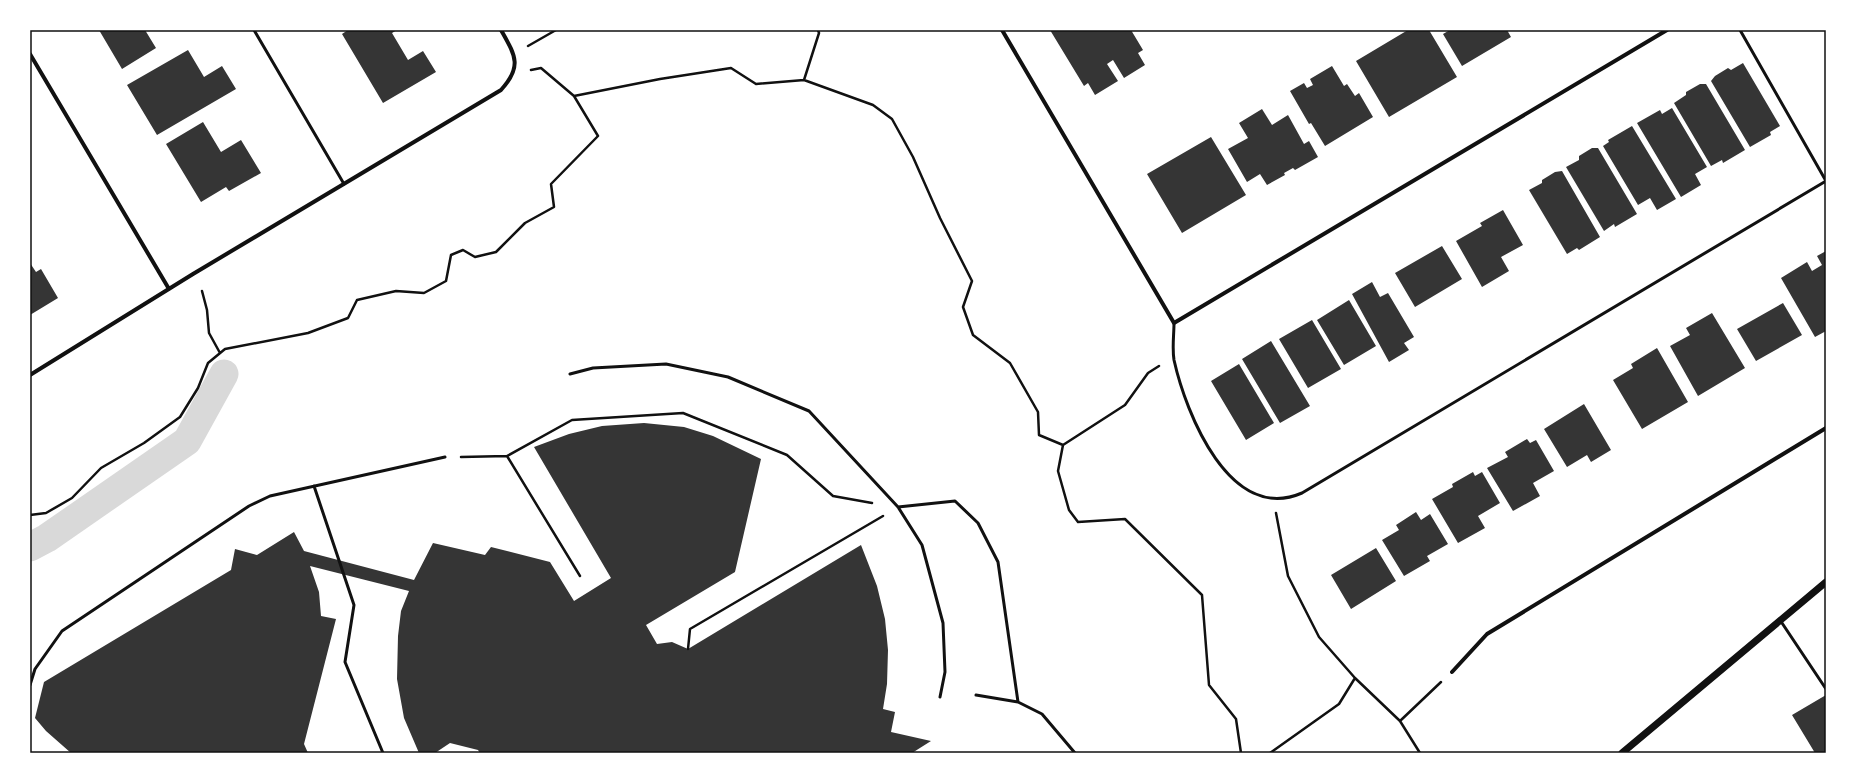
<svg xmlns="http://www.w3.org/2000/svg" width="1856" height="783" viewBox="0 0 1856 783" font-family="'Nunito Sans',sans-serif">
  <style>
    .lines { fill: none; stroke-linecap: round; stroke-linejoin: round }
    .canal { stroke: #d9d9d9; stroke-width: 29 }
    .building { fill: #353535 }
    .path { stroke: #111; stroke-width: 2.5 }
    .service { stroke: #111; stroke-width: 3 }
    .minor { stroke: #111; stroke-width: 4 }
    .tertiary { stroke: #111; stroke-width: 7 }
    .neatline { fill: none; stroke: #111; stroke-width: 1.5 }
  </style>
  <rect width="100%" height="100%" fill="#fff"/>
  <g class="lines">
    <path class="canal" d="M30,547L47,538L187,441L224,374"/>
  </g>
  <path class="building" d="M99,30H145L156,48L122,69Z
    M348,30H397L392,33L408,60L423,51L436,72L383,103L342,34Z
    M1050,30H1131L1143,50L1138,53L1145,65L1124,78L1113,60L1107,64L1118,81L1095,95L1088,83L1084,86Z
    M1408,30H1429L1457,77L1389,117L1356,61Z
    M1450,30H1507L1511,37L1462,66L1443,34Z
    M188,50L204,77L222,66L236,89L157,135L127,85Z
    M1743,63L1780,126L1770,132L1771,135L1750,147L1711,81L1715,76L1728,68L1731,70Z
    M1332,66L1344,86L1347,84L1355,96L1359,93L1373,117L1325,146L1311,123L1309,124L1290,91L1304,83L1307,88L1313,85L1310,79Z
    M1700,84H1706L1745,150L1723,163L1722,160L1711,166L1674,103L1686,95V92Z
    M1672,108L1707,167L1695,174L1701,185L1681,197L1637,123L1660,110L1662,114Z
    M1262,109L1272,125L1288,115L1304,144L1309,141L1318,157L1295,170L1293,168L1284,173L1285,175L1267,185L1260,174L1247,182L1228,149L1248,138L1239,123Z
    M203,122L221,152L241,140L261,173L229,191L226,187L201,202L166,144Z
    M1632,126L1676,199L1657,210L1650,198L1638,205L1603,146L1609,142L1608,140Z
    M1211,137L1246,195L1182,233L1147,174Z
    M1592,148H1598L1637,214L1615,227L1614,224L1604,231L1566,167L1579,160V156Z
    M1562,171L1600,237L1579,250L1577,248L1567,254L1529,190L1542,183V180L1555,172Z
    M1503,210L1523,245L1501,257L1509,271L1482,287L1456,241L1482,226L1480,223Z
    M1442,246L1462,279L1415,307L1395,273Z
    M1826,251V331L1815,337L1781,278L1807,262L1812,271L1822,265L1817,256Z
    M30,263L36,272L41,269L58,298L30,315Z
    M1372,282L1380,297L1388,293L1414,337L1404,343L1409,350L1389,362L1352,294Z
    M1349,300L1376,346L1344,365L1317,320Z
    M1783,303L1802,335L1756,361L1737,329Z
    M1712,313L1745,368L1698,396L1670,346L1690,335L1686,328Z
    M1312,320L1341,369L1308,388L1279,339Z
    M1271,341L1310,406L1280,423L1242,359Z
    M1657,348L1688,402L1642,429L1613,380L1633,368L1631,364Z
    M1239,364L1274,423L1246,440L1211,381Z
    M1584,404L1611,450L1591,462L1587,455L1567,467L1544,429Z
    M644,423L684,427L713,436L761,459L735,572L646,625L657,644L672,642L688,649L861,545L877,586L885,619L888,650L887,684L883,709L895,712L891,732L931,741L912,753H480L478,750L450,743L435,753H419L404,718L397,679L398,636L401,611L409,591L310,566L319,592L321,616L336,619L304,744L308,753H71L46,731L35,718L44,682L231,570L235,549L257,555L294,532L304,551L414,580L433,543L485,555L491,547L550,562L574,601L611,578L534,447L569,434L602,426Z
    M1527,439L1530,443L1536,440L1554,471L1533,483L1540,496L1513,511L1487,468L1508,457L1505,452Z
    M1473,472L1475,476L1482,472L1500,503L1478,516L1485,528L1458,543L1432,499L1453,487L1452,484Z
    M1416,512L1421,520L1430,514L1448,544L1427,556L1430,561L1404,576L1382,540L1399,530L1396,525Z
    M1376,548L1396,581L1351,609L1331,575Z
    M1826,695V753H1815L1792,715Z"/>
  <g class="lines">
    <path class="path" d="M528,46L556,30
      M531,70L541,68L574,96
      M804,80L819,33L818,30
      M202,291L207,310L209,333L220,353
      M1159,366L1148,373L1125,405L1063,445L1058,471L1069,510L1078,522L1125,519L1202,595L1209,685L1236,719L1241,753
      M507,456L580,576
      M461,457L507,456L572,420L683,413L787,455L833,496L872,503
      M1276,513L1288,576L1319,637L1355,678L1400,721L1420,753
      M30,515L46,513L72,498L101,468L144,443L180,417L198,388L208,363L225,349L308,333L348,318L357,300L396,291L424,293L446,281L451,255L463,250L475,257L496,252L525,223L554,207L551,184L598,136L574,96L660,79L731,68L756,84L804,80L873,105L892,119L913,157L940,218L972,281L963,307L973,335L1010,363L1038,412L1039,435L1063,445
      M688,649L690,629L883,516
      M1400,721L1441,682
      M1270,753L1339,704L1355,678"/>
    <path class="service" d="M254,30L344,184
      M1740,30L1826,181
      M1174,323C1174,335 1172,348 1174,360C1186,414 1230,524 1302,493L1826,181
      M570,374L593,368L666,364L728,377L809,411L898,507L922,545L943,623L945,672L940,697
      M314,486L354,605L345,662L383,753
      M898,507L955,501L978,523L998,562L1018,702
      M1780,620L1826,689
      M30,685L35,669L62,631L249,506L270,496L445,457
      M976,695L1018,702L1042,714L1075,753"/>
    <path class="minor" d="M1002,30L1174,323L1667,30
      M30,54L169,289
      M30,375L193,274L501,90C523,66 515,55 501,30
      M1452,672L1487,634L1826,428"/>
    <path class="tertiary" d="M1622,753L1826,582"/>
  </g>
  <rect width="1856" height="783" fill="none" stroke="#ffffff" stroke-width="62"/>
  <rect x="31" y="31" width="1794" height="721" class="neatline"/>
</svg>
